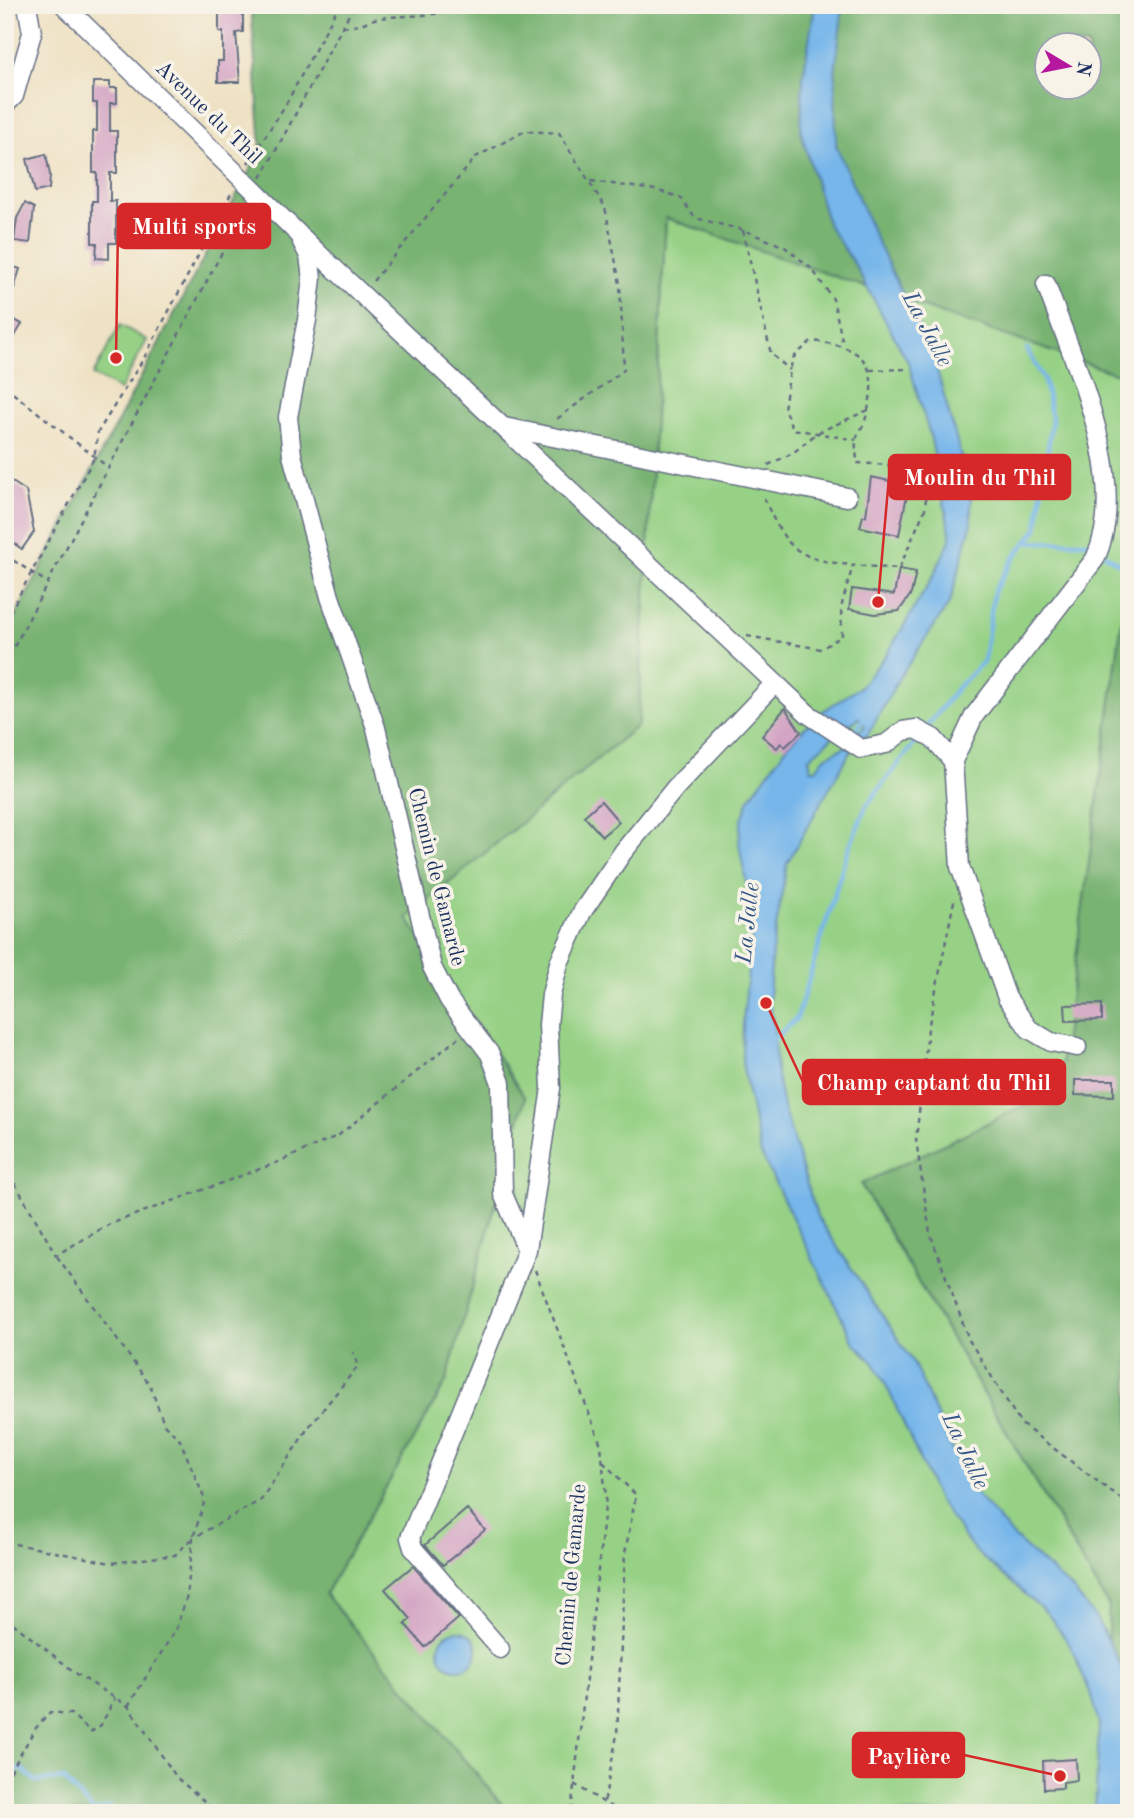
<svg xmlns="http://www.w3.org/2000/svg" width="1134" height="1818" viewBox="0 0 1134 1818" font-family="'Old Standard TT',serif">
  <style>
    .green { fill: #96d185; stroke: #588072; stroke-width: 2 }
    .forest { fill: #78b372; stroke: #4a7168; stroke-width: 2; fill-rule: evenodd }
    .water { fill: #76b6ea; stroke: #4872a4; stroke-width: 2; fill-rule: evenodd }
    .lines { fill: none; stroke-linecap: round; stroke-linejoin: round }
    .stream { stroke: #76b6ea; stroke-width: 4.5 }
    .building { fill: #d3a4c3 }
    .minor-casing { stroke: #656e82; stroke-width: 21 }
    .path { stroke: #656e82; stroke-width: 2.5; stroke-dasharray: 5 5; stroke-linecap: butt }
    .minor { stroke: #fff; stroke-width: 18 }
    .labels { text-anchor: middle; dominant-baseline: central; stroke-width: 7; stroke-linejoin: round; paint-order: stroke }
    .street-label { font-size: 21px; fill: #1b2f5e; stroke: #f7f3e8 }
    .water-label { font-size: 23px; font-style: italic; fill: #365888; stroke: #f7f3e8 }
    .leader { fill: none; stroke: #d62828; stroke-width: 2.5 }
    .callout-dot { fill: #d62828; stroke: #f7f3e8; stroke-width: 2.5 }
    .callout { fill: #d62828; stroke: #d62828; stroke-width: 2.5 }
    .callout-label { font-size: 23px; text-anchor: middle; font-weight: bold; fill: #fff }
  </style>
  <rect width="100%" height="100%" fill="#f7f3e8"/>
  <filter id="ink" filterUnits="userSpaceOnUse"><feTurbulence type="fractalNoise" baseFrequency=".0143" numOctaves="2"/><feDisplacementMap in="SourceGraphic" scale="14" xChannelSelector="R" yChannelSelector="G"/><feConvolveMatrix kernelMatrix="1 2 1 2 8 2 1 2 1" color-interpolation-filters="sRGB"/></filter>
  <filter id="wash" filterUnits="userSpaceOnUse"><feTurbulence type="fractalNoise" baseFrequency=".00686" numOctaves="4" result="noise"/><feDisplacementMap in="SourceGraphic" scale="28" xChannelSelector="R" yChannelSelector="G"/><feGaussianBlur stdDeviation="1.57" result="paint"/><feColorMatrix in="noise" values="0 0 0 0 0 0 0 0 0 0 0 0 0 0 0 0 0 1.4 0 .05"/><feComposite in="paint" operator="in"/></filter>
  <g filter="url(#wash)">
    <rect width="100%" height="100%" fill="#efe2c4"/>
    <path class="green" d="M666,218L1129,378V569L1058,1089L861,1185L1109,1607L1103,1813H509L325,1594L446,1382L525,1098L407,918L638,725Z
      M120,325L147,340L120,390L93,375Z"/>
    <path class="forest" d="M251,5H1129V378L666,218L638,725L407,918L525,1098L446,1382L325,1594L509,1813H5V636L261,149ZM1046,46H1088V88H1046Z
      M1129,569V1813H1103L1109,1606L861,1184L1058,1089Z"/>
    <path class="water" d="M815,5H843L835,72L836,145L874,235L933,356L971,492V525L950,602L899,678L869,733L851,750L787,863L772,951L769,1001L774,1027L776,1070L783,1107L817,1216L913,1362L961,1469L978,1496L1013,1536L1073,1590L1096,1618L1123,1669L1129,1697V1813H1095L1099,1724L1093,1699L1070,1645L1047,1613L974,1550L938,1500L888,1389L874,1363L854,1343L761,1154L742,1063L743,1022L753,921L739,844L741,822L749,799L789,744L817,715L860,687L887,654L933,577L950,540V532L931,439L908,362L855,265L828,225L801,132L803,77ZM859,718L865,726L845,747L825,757L816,769H811L809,758L837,733Z
      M439 1650a19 19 0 1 1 38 0a19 19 0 1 1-38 0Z"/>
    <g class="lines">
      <path class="stream" d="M1026,542H1089L1093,546
        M1103,553L1129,570
        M925,729L958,687L984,661L994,591L1015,556L1037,529L1052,419L1044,380L1027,349
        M851,737L864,718
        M770,1043L797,1018L847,853L866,806L920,736
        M5,1771L22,1769L35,1781L64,1779L94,1812L110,1807L111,1813"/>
    </g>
    <g id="blocks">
      <path class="building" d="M219,5H243V32L236,33L240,82H218V61H223V32H219Z
        M93,82H110V88H117V103H110V131H117V173H110V201H116V243H109V259L96,258L97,243H92V201H97V173H93V131H97V103H93Z
        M46,154L50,175L49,189L35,192L27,159Z
        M25,203L34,208L30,243L14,241L17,218Z
        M5,264L20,269L8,307L5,306Z
        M5,315L22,324L5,353Z
        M5,477L26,491L34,532L22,549L5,537L8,527Z
        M871,477L909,485L899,535L860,527L863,516H866Z
        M899,569L916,572L911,594L899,611L875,614L849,609L852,589L894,595Z
        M785,708L801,732L785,747L781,743L777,748L762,736Z
        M601,801L619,822L602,836L584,816Z
        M1102,1004V1020L1066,1021L1065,1005Z
        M1075,1080H1114V1096L1075,1095Z
        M467,1509L485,1530L443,1565L425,1545Z
        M413,1566L459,1618L425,1647L405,1624L411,1619L385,1589Z
        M1076,1759L1077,1780L1063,1782V1788L1044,1789L1043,1761Z"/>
    </g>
  </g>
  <g filter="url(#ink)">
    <use href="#blocks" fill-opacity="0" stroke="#656e82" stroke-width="2"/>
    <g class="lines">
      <defs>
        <path id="minor" d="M64,5L320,255L808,714L861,749L886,744L903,731L916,729L933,738L953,761L960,867L1007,998L1029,1029L1051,1042L1077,1047
          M5,105L14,96L32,33L27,5
          M302,242L309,256L312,278L307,320L288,417L292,455L330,597L376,728L432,967L449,1000L490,1054L501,1083L503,1194L527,1250
          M504,427L847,497
          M953,761L974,716L1095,559C1132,480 1073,362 1046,284
          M500,1649L413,1548L410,1538L527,1250L551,1088L548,1025L551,995L559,963L582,912L623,852L676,787L774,684"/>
      </defs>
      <use href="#minor" class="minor-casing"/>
      <path class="path" d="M699,5H700
        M343,26C358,28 366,20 380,18C411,14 440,18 468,5
        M248,163L286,104L339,5
        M261,178L354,5
        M591,181L655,190L680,197L695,218L743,230L785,247L812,269L833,299L843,344
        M743,230L771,354L790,370
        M373,281L476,157L525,131L559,133L605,207L620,284L624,370L554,421
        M870,370L910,369
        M5,387L109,468
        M768,465L793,453L817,433L868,410
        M764,498C786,549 797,560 853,565
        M5,555L48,583
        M5,621L94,458L98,432L144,358L233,190
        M747,636L821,649L842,636L841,608L853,565L899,569L925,509L927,485L905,466L857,463C857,456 855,447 856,440C857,434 863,427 865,421C881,366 867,346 811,341L793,358L790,370L784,409L793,429L856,440
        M5,664L247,205
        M954,901L928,1029L916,1140L930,1233L969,1340L1021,1424L1129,1505
        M5,1166L56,1255L110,1224L276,1163L339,1135L458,1038
        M535,1270L601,1445L606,1498L571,1813
        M603,1462L636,1495L625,1553L617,1735L604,1802
        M5,1542L111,1563L175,1555L193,1538L205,1500L180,1440L164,1424L150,1385L56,1255
        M5,1617L77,1674L128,1706L177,1778L218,1813
        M128,1706L176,1629L187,1596L193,1538L261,1500L308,1428L358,1366L353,1352
        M5,1781L35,1729L50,1712L71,1714L91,1732L101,1725L115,1698
        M574,1784L621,1813"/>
      <use href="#minor" class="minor"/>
    </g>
  </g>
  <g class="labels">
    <g class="street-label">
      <text transform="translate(208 113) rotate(44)">Avenue du Thil</text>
      <text transform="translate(436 877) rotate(76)">Chemin de Gamarde</text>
      <text transform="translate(572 1575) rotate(-85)">Chemin de Gamarde</text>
    </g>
    <g class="water-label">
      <text transform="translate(927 329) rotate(62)">La Jalle</text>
      <text transform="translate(748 923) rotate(-84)">La Jalle</text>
      <text transform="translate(965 1451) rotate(65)">La Jalle</text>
    </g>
  </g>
  <path class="leader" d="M116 358L118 226M878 602L889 477M766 1003L803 1082M1060 1776L964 1755"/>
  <g class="callout-dot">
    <circle cx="116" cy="358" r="7"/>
    <circle cx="878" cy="602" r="7"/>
    <circle cx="766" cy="1003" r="7"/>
    <circle cx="1060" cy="1776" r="7"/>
  </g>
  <g class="callout">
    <rect x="118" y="204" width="152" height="44" rx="7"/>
    <rect x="889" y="455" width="181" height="44" rx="7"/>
    <rect x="803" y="1060" width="262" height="44" rx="7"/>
    <rect x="853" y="1733" width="111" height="44" rx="7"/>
  </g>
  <g class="callout-label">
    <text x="194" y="234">Multi sports</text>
    <text x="980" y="485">Moulin du Thil</text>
    <text x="934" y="1090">Champ captant du Thil</text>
    <text x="909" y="1764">Paylière</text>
  </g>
  <rect width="1134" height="1818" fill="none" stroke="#f7f3e8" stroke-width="28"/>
  <g transform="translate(1068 66) rotate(100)"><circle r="33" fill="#f7f3e8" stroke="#9fa5b1" stroke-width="2"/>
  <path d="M0-5L12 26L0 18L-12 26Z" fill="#b5179e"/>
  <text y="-10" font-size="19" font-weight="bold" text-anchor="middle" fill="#1b2f5e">N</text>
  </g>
</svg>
